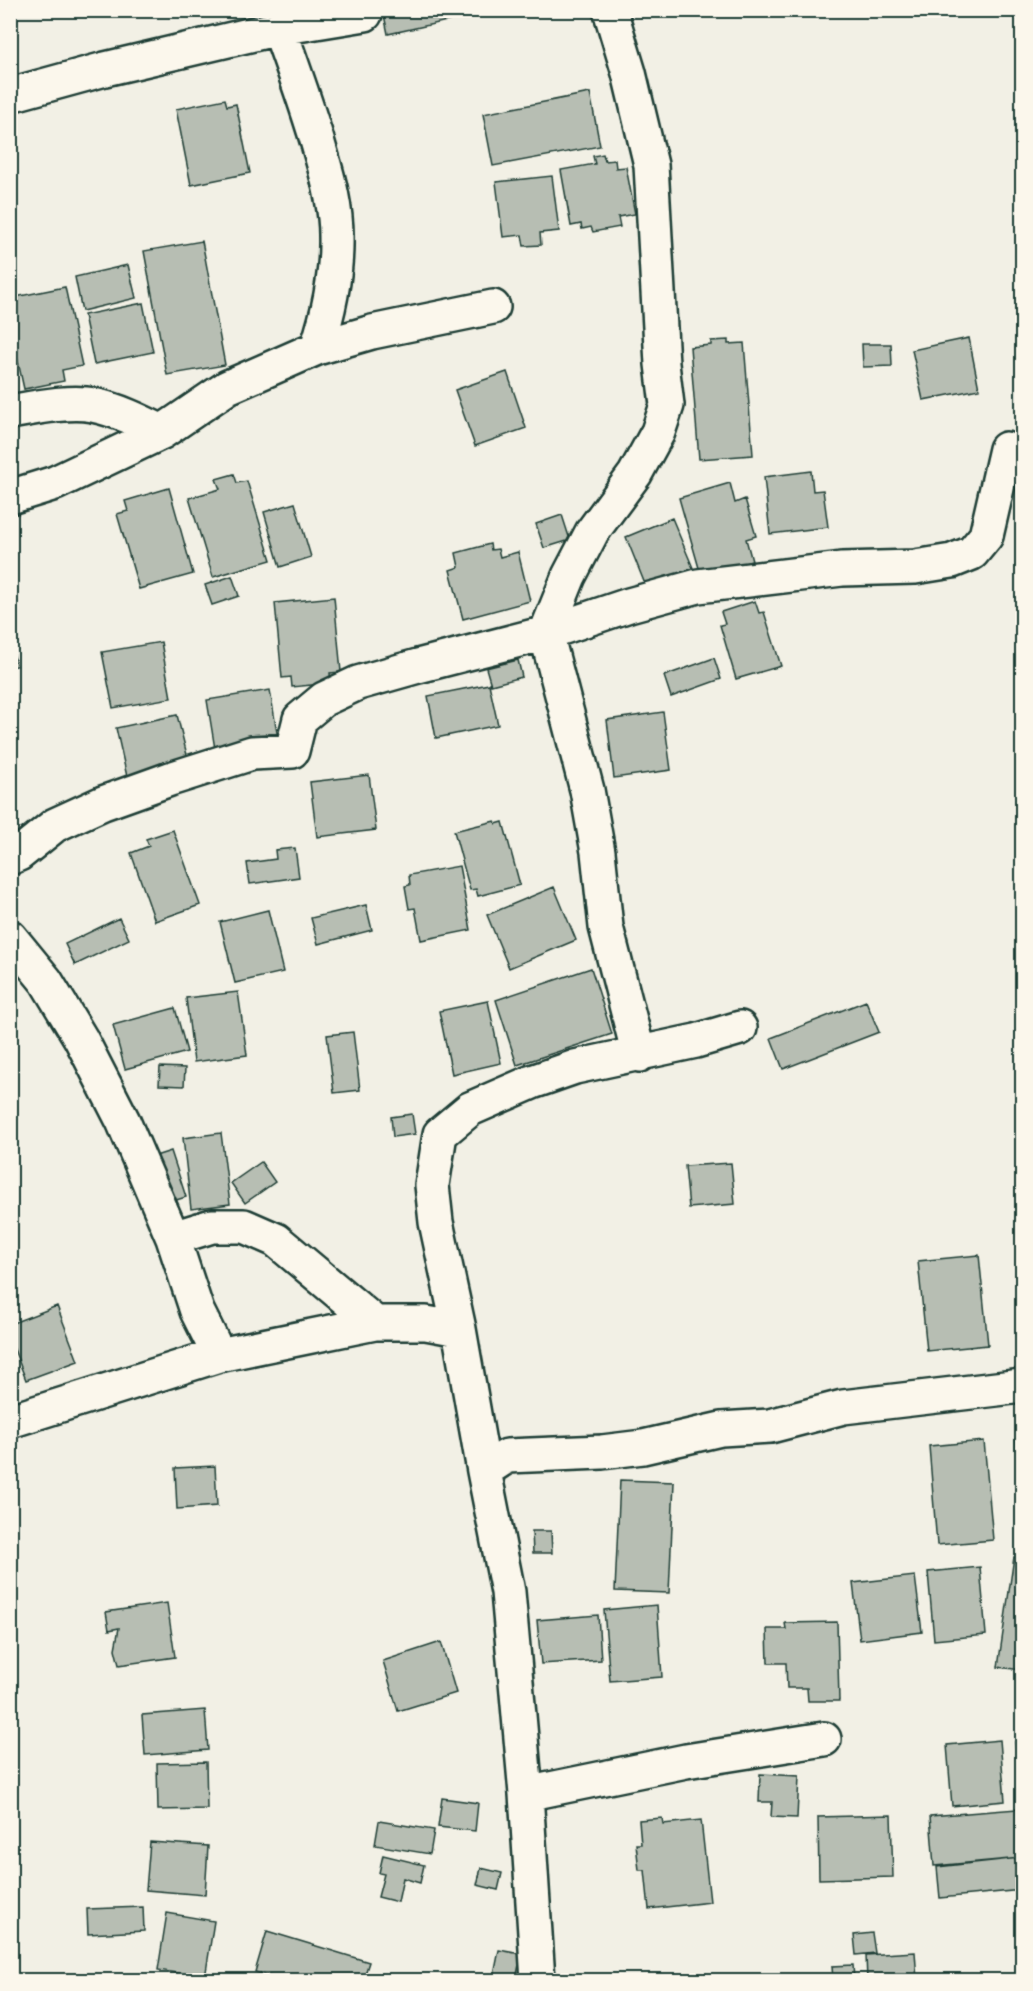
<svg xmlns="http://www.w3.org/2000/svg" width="1033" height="1991" viewBox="0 0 1033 1991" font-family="Delius,sans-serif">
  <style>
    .building { fill: #b7beb3; stroke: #1f3d34; stroke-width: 1.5 }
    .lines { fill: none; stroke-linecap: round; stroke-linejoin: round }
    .street-casing { stroke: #1f3d34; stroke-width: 38 }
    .street { stroke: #fbf7ec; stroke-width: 33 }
  </style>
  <rect width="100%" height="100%" fill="#f2f0e5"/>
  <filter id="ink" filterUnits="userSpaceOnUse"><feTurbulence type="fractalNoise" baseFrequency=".0167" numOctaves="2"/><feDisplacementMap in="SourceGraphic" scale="12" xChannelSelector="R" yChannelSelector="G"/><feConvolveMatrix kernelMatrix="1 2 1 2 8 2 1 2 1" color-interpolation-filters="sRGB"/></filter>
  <g filter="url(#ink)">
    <path class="building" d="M383,10H450L452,20L388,34Z
      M590,93L600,146L493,166L483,114Z
      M225,99L227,106L236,104L250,173L191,185L176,109Z
      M603,154L605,161L615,160L616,168L626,167L635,214L618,217L620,227L593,232L591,227L582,229L581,224L571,226L561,170L595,164L593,156Z
      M552,176L559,231L540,233L541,245L524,246L522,235L503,237L496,182Z
      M202,241L225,365L167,375L144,251Z
      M128,265L136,298L82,311L75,277Z
      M65,287L82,366L62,370L64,381L24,389L17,357L12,358L10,351V298Z
      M143,303L153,352L94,364L84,315Z
      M969,338L979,389L923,400L912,350Z
      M728,340V344L744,343L753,455L699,459L690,347L711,345V341Z
      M862,344H891L892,366L863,367Z
      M507,372L526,428L475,446L455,390Z
      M811,471L813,491L823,490L828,527L770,534L764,477Z
      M1022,471V528L1020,529L1016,472Z
      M234,474L237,483L247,481L271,560L213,577L189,498L220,489L216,479Z
      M730,483L735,503L745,499L756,536L746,539L752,561L701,575L679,498Z
      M169,488L193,574L139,589L117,514L128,511L125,501Z
      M295,503L311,557L280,567L264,512Z
      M562,515L570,540L544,548L536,524Z
      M672,518L696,575L649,594L626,537Z
      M490,544L491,550L498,549L500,557L518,552L530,601L463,619L450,570L459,567L456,553Z
      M232,576L239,596L212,605L205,585Z
      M334,597L341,672L330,673L331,683L292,687L291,677L282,678L275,603Z
      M755,601L759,613L764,612L781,666L736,679L720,625L725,624L721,612Z
      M161,642L171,698L113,708L102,652Z
      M10,643L17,666L10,667Z
      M714,658L721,679L671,697L664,676Z
      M518,660L522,677L491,685L486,668Z
      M489,684L498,725L436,738L428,696Z
      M270,690L279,745L216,755L207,700Z
      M663,712L671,770L614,778L607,720Z
      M177,715L190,767L128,781L116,728Z
      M369,775L376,830L317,837L310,782Z
      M495,821L496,824L503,822L520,885L478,896L476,889L470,890L454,831Z
      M173,830L200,905L155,921L131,853L149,846L146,839Z
      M295,848L299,877L250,884L247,863L276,859L275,850Z
      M459,866L471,930L421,940L415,908L409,909L405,886L410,885L409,875Z
      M554,887L576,940L509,968L487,915Z
      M366,905L372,930L318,944L311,918Z
      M268,910L283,972L235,983L220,922Z
      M119,918L129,939L75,965L65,944Z
      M591,968L612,1034L517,1065L496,1000Z
      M238,992L247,1055L194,1062L186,998Z
      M488,1001L501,1063L452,1074L439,1011Z
      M866,1001L879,1032L783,1069L771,1038Z
      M175,1008L187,1052L125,1069L113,1025Z
      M353,1032L360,1090L334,1093L327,1035Z
      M160,1067L185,1068L184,1086L159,1085Z
      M412,1114L415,1134L393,1137L391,1117Z
      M221,1133L230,1204L191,1209L183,1138Z
      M171,1151L186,1197L160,1205L146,1159Z
      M261,1162L275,1182L245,1203L231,1183Z
      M731,1163L735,1204L689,1208L685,1166Z
      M979,1255L988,1345L927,1351L918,1261Z
      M57,1306L78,1361L26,1380L10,1339V1324Z
      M1016,1439H1022V1535L1021,1536Z
      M984,1441L993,1540L937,1545L929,1446Z
      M215,1466L217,1506L177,1509L175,1468Z
      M620,1480L674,1482L669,1593L615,1591Z
      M532,1531H551L552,1553H533Z
      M1014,1557L1022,1559V1670L998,1667Z
      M980,1567L986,1635L934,1640L928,1572Z
      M915,1576L922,1632L860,1640L853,1583Z
      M167,1603L175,1657L119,1665L115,1649L119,1628L109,1630L106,1612Z
      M657,1605L662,1677L610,1681L604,1610Z
      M598,1615L601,1660L541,1664L537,1620Z
      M837,1622L839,1701H808L807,1688H787L786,1663H768L767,1629H786L785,1623Z
      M441,1642L456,1693L398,1711L383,1661Z
      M205,1710L208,1750L145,1755L142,1715Z
      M1000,1740L1005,1801L952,1806L947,1745Z
      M1022,1741V1800L1015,1742Z
      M206,1762L207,1809L158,1810L157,1763Z
      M760,1774L799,1776L797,1818L771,1817L772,1802H759Z
      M442,1798L478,1803L475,1831L438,1827Z
      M1017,1809L1021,1858L934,1866L930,1816Z
      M891,1815L893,1877L819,1879L818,1817Z
      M662,1818L663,1824L701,1820L710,1902L649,1909L645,1870H639L636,1844H641L639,1820Z
      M379,1821L434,1830L430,1854L375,1845Z
      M150,1842L208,1846L205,1895L146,1890Z
      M383,1855L424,1865L420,1883L403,1878L398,1902L378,1897L384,1874L379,1873Z
      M1020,1858L1022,1890L940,1898L937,1867Z
      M481,1868L502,1873L498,1890L477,1885Z
      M143,1907L144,1931L88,1934L87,1909Z
      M167,1913L214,1921L205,1978L158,1970Z
      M267,1931L369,1962L363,1980H284L255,1972Z
      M872,1933L875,1953L856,1955L854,1935Z
      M499,1950L521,1954L516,1980H493Z
      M915,1952L917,1980H867L866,1955Z
      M853,1965L854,1980H833L832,1966Z"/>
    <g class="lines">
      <defs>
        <path id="street" d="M610,10L629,73L651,165L662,364L667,405L658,432L635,474L592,532L569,576L546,633L587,790L598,852L606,927L639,1055
          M10,95L105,69L279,28L365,14
          M317,348L372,332L493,307
          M10,412C33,408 71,400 93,405C118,410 140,421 162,432
          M10,497L55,483L162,432L228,387L317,348C329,312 337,274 336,235C336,208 329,181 321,154C309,111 294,70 279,28
          M10,858L19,854L55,825L103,803L170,779L252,753L292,751L300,719L324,699L358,683L418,666L546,633L629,605L698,586L842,569L915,567L952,561L972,553L986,536L1006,449
          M10,937L46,981L81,1039L123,1121L173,1238L197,1311L219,1355
          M173,1238L212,1226H244L276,1240L375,1323
          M10,1421L219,1355L375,1323H426L459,1329
          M484,1471L507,1456L602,1452L643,1447L721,1429L770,1426L843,1407L1022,1386
          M526,1794L686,1761L824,1739
          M538,1980L526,1794L508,1592L484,1471L459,1329L436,1222L432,1185L440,1134L470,1109L532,1082L575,1067L696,1041L740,1028"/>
      </defs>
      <use href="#street" class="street-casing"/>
      <use href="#street" class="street"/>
    </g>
  </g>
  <rect width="1033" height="1991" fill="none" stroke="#fbf7ec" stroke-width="36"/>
  <rect x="18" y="18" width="997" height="1955" fill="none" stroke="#1f3d34" stroke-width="2" filter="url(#ink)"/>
</svg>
